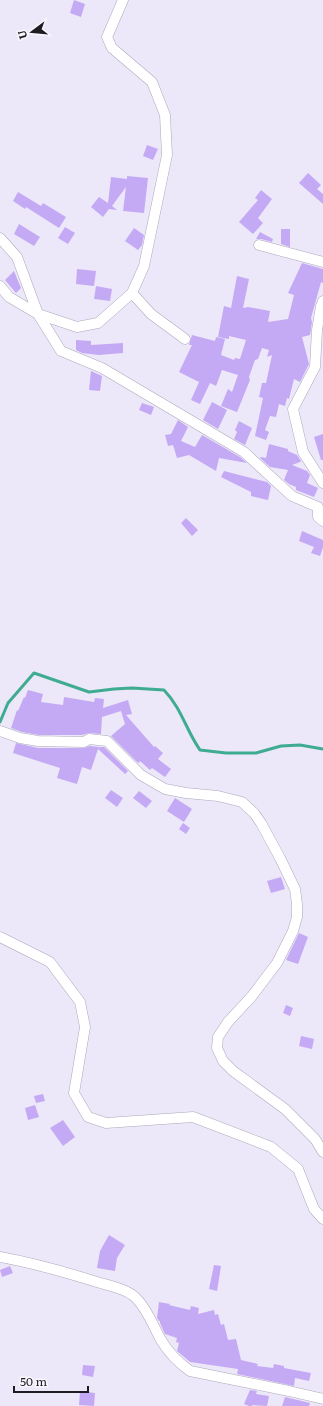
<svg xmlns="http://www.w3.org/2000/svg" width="323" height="1406" viewBox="0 0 323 1406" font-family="Literata,serif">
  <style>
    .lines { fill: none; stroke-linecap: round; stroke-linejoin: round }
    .stream { stroke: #3fac91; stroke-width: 3 }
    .building { fill: #c4aaf4 }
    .street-casing { stroke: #ada8b9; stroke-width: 11 }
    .street { stroke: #fff; stroke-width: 10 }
  </style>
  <rect width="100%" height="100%" fill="#ede7fa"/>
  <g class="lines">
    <path class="stream" d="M0,722L8,703L34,673L89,692L114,689L132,688L164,690C182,709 186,730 200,750L226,753H256L281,746L300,745L323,749"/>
  </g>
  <path class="building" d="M74,0L85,4L81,17L70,13Z
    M147,145L158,149L153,160L143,156Z
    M308,173L321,185L317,189L323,194V204L299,183Z
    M127,176L148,178L144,213L123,211L126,187L112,206L117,210L109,209L103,217L91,207L99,197L108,203L111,177L127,179Z
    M261,190L272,199L258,218L263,223L253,234L239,222L258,200L255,198Z
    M18,192L41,206L43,203L66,217L59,228L26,207L25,209L13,201Z
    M19,224L40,237L34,246L14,234Z
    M65,227L75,233L68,244L58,238Z
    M134,228L144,235L142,245L138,250L125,241Z
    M281,229H290V247L281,244Z
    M260,232L273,239L272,242L261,239H256Z
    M302,263L323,269V283L321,282L311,318L312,322L310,335L302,337L309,364L300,382L294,379L289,399L287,398L285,406L279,404L276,417L270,416L265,430L269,432L266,440L255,436L263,398L259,397L262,383H266L272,355L267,357L269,350L262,348L258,359L255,360L249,377L250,380L237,412L221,406L228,389L232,392L238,375L222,370L216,386L210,383L200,404L191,400L199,382L179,372L192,345H189L192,335L215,341L216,337L225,339L221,355L234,360L235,358L240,359L246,340L229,336V339L218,337L224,306L231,308L237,276L249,279L243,308L248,307L270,311L268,322L288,319L294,295L288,293Z
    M77,269L96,271L94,286L76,284Z
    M14,271L21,288L16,293L5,280Z
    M96,286L112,289L110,301L94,299Z
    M76,340L91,341V345L123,343V353L99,355L82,353L76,350Z
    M91,371L102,376L100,391L89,390Z
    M212,402L227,410L218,429L203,420Z
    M142,403L154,407L151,415L139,410Z
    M178,420L188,427L181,441L195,447L202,435L240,457L247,463L219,458L216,471L189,455L177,458L173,445L168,446L165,435L171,434Z
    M239,421L252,428L245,445L234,439L237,432L235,430Z
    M323,434V460H321L314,437Z
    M269,444L288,449V451L297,455L301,461L300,462L292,465L307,471L310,475L307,483L318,488L314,497L296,490V487L289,484L284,480L288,470L270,467L260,458L261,457L266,458Z
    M224,471L267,482L271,486L268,500L251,496V492L221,477Z
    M186,518L198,530L192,536L181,523Z
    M302,531L323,540V547L320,556L311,553L314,547L299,541Z
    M28,690L43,694L41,702L63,705L64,697L94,702L95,698L104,699L103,708L128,700L132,714L126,715L154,747L155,746L163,753L158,759L171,769L165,777L152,768L150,770L140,761L139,763L137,762L111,736L125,724L121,711L102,717L101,734L89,733L82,735H39L22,732L11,728L17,710L18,711L24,697L25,698Z
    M16,743L38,748H84L90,746L99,747L98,748L100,747H104L128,771L125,774L98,749L91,770L82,767L77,784L57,778L60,768L13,753Z
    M111,790L123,798L117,807L105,798Z
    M139,791L152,801L146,808L133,798Z
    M175,798L192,809L184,822L167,811Z
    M183,823L190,828L186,834L179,829Z
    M281,877L285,889L271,893L267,881Z
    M299,933L308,937L298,964L286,960Z
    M286,1005L293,1008L290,1016L283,1013Z
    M301,1036L314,1039L312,1049L299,1046Z
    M43,1094L45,1101L36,1103L34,1096Z
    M35,1105L39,1117L28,1120L25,1108Z
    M63,1120L75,1137L63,1146L50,1128Z
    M109,1235L125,1245L117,1258L115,1271L97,1268L100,1251Z
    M214,1265L221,1266L217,1291L209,1289Z
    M10,1266L13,1273L2,1277L0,1270Z
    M159,1302L170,1304L169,1305L190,1310L191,1306L199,1308L198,1314L214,1310L215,1315L218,1314L221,1325L224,1324L228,1340L236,1339L241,1360L258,1364L257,1366L273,1368L274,1364L284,1366V1368L311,1373L309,1381L295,1378L294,1386L237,1374L238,1369L190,1362L177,1351L179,1343L176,1342L177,1338L165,1334L164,1332L160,1323V1321H159L157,1318Z
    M83,1365L95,1366L93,1377L82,1375Z
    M250,1390L257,1391L256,1394L269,1396L267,1406L252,1405V1406H249L244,1404Z
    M80,1391L95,1393L94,1406L79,1405Z
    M285,1397L310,1403L309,1406H282Z"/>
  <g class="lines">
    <defs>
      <path id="street" d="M0,238L17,257L38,314L61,351L102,368L244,452L292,496L318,507V517L323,521
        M259,245L323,262
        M0,286L9,297L38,314L77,327L98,323L132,293L144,266L167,155L165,115L152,82L112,48L107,37L123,0
        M132,293L151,314L185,339
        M323,301L321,306L317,330L315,367L293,409L303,452L323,483
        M0,731L20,738L38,741L84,742L89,739L107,741L141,775L165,789L186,793L218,796L242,802L254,813L261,823L280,858L295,889L297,904V917L293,931L277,963L252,996L228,1022L218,1037L217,1048L223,1061L233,1071L285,1109L315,1139L323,1152
        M0,937L50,962L80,1002L85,1027L74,1093L88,1117L106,1123L193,1117L271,1147L298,1169L314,1209L323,1219
        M0,1257C33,1263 65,1272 97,1282C110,1286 127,1289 136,1298C148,1310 153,1326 161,1340C168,1352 179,1363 190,1371L289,1391L323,1399"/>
    </defs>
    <use href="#street" class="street-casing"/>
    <use href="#street" class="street"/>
  </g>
  <g transform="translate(32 32) rotate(254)" stroke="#f9f6fe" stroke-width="3" paint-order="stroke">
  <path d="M0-3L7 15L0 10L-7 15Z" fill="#1e1c23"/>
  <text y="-6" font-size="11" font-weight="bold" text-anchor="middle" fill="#1e1c23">U</text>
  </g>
  <path d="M14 1386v6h74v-6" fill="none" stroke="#1e1c23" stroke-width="2"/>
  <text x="20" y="1386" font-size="12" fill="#1e1c23" stroke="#f9f6fe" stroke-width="3" paint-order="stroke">50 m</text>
</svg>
